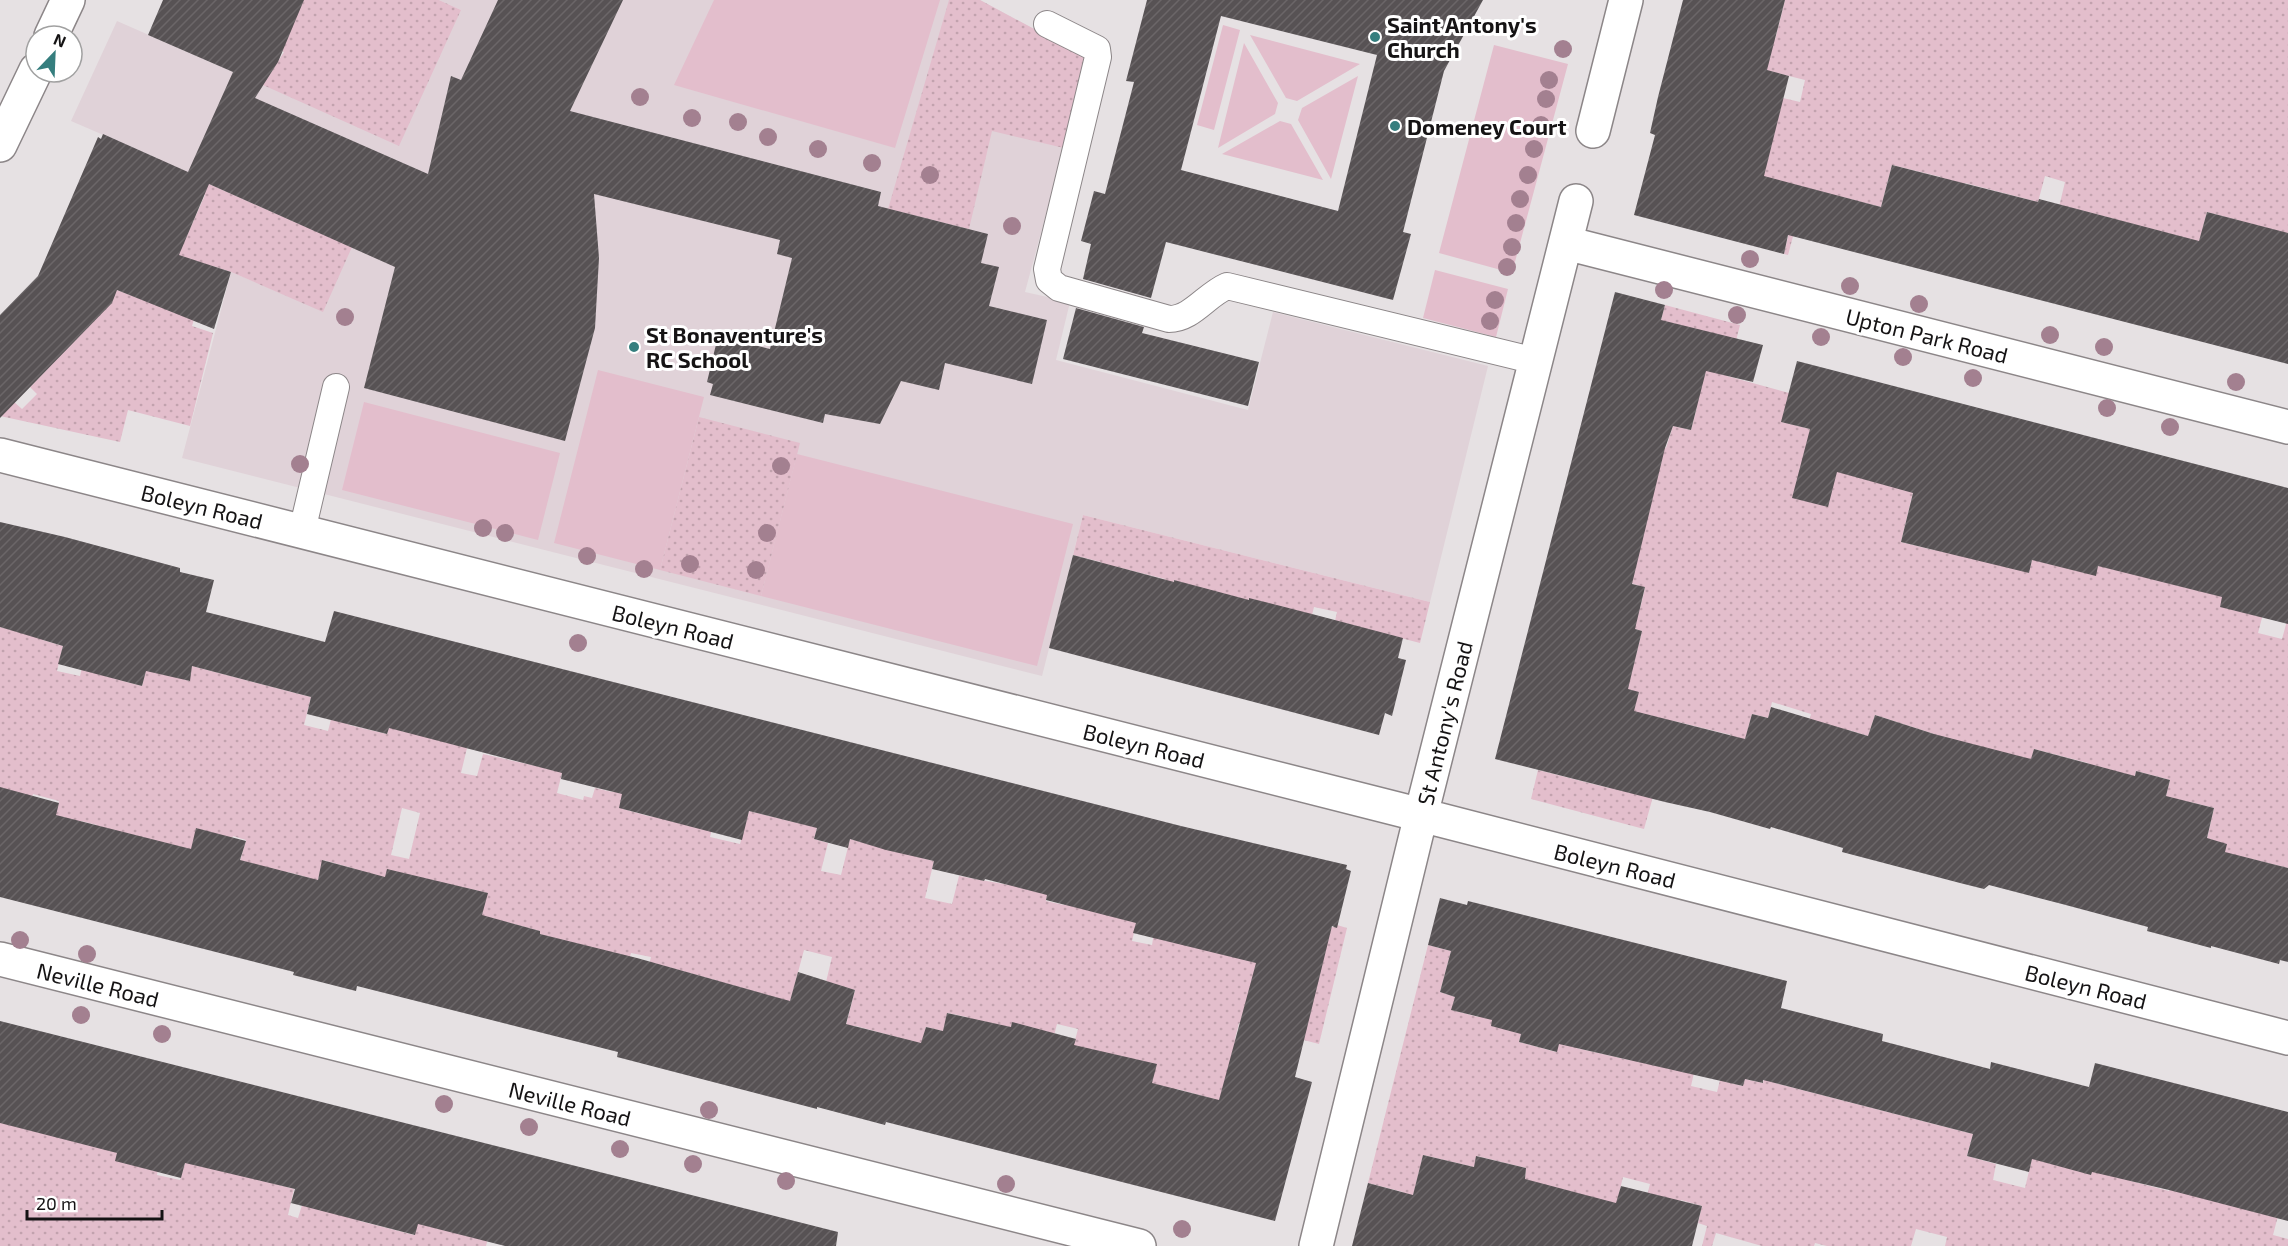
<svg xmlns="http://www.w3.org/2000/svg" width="2288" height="1246" viewBox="0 0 2288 1246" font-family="'Exo 2',sans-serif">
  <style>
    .built { fill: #e0d2d8 }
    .grass { fill: #e3becc }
    .park { fill: url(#park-dots); fill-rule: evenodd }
    .building { fill: url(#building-hatch); fill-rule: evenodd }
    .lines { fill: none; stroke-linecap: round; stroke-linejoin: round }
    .service-casing { stroke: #8c8688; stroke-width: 28 }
    .minor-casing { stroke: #8c8688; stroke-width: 36 }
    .primary-casing { stroke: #8c8688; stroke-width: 36 }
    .service { stroke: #fff; stroke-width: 26 }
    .minor { stroke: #fff; stroke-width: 33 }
    .primary { stroke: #fff; stroke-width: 33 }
    .tree { fill: #a38090 }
    .poi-dot { fill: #357e7e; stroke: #fff; stroke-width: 2 }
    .labels { text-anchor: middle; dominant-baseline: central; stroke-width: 6; stroke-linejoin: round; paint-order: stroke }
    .poi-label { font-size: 22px; font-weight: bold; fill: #151314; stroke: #fff; text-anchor: start }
    .street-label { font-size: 22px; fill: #151314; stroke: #fff }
  </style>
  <defs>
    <pattern id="park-dots" width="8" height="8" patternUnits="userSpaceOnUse" patternTransform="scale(1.5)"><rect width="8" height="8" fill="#e3becc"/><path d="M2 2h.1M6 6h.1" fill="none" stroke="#c2a2ae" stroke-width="1.8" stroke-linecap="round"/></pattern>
    <pattern id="building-hatch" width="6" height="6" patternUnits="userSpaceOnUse" patternTransform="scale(1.5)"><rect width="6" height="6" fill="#575254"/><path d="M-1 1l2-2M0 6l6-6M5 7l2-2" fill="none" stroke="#6b6668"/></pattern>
  </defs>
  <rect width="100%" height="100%" fill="#e6e1e3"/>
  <path class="built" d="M439,0H980L1088,58L1025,292L1070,302L1056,360L1248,410L1273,312L1488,366L1430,602L1083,515L1042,676L182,458L231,272L323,311L211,185L159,159L71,121L117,21L263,85L461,10Z"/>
  <path class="grass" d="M714,0H940L895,148L674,85Z
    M1223,25L1240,30L1214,130L1197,125Z
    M1250,35L1360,64L1297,101L1286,98Z
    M1244,43L1278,103L1275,114L1218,148Z
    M1494,45L1568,64L1512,273L1439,253Z
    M1358,76L1331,179L1298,120L1302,108Z
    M1280,121L1291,124L1323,180L1222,154Z
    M1435,270L1508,289L1496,337L1423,318Z
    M598,370L704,397L660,570L554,543Z
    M364,402L560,453L538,540L342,490Z
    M797,454L1073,524L1037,666L761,596Z"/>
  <path class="park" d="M229,0H439L461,10L399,146L263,85L284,52L268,45Z
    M949,0H980L1088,58L1064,148L992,131L969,229L888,209Z
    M1785,0H2288V264L2233,249L2241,221L2207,212L2188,284L2189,239L2080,210L2059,207L2065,182L2045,176L2038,202L1965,183L1954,225L1941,177L1892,165L1881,207L1806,188L1788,255L1784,254L1790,228L1698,183L1783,98L1800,102L1805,80L1738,63L1737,30L1775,40Z
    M159,159L211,185L352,247L323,312L231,272L213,266L203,301L200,300L192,326L213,333L190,426L128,410L120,442L0,416V413L13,401L22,409L37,394L30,387L92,323L117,290L151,303L132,218L185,240L205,195L153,174Z
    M1665,305L1740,325L1727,376L1789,393L1782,422L1810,429L1850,419L1913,492L1901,542L1933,550L1940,524L2029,572L2035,548L2098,565L2282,542L2258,633L2282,639L2288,617V868L2243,857L2234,893L2207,839L2214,808L2190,802L2135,920L2170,780L2136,771L2124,817L2088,763L2034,749L2012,836L1934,734L1875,715L1868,736L1849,730L1794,780L1811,714L1772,702L1768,718L1752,714L1738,766L1725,763L1731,735L1674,721L1644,829L1531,799L1538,770L1609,788L1618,754L1571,675L1632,671L1642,631L1586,616L1640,609L1645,588L1631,583L1638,441L1666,448L1673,426L1691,430L1697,407L1661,320Z
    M699,417L800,443L761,596L660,570Z
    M1083,515L1430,602L1420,643L1335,621L1337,612L1314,607L1301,659L1249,598L1246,611L1174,580L1163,624L1154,622L1165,579L1117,567L1105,610L1090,605L1101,562L1073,555Z
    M54,595L43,640L63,646L57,671L80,676L86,651L123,681L142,686L147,665L189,681L192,666L311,697L304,725L328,731L343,673L349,725L387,734L393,710L467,748L461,773L477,776L483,754L536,766L547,722L573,729L557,793L583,800L584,796L592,798L595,788L612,792L621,755L639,744L623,809L648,816L713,825L710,837L740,844L749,811L798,823L807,788L826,793L814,839L828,843L821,871L841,875L850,839L934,861L925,898L952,904L959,876L1009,885L1058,849L1046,901L1064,905L1070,879L1149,871L1132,941L1152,945L1154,933L1337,927V925L1347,928L1319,1044L1239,1023L1235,1039L1249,1043L1258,1111L1177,1089L1140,1131L1156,1064L1070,1059L1078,1029L1057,1024L1048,1059L1012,1023L1006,1047L967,1017L948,1013L943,1031L926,1027L914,1073L896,1037L856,1026L845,1029L855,990L826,982L832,957L804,950L780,1039L718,981L671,968L640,1003L651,957L631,953L625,974L529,976L540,931L498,920L470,961L487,893L466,888L459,912L352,868L323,860L307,921L310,878L288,872L283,890L239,865L246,840L233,836L226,858L181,889L88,864L97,825L81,821L77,840L46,854L59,801L33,794L28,810L0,787V627L25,633ZM402,808L420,813L409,859L391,855Z
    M1587,934L1576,1048L1629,1060L1633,1044L1699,1051L1691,1086L1717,1092L1720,1080L1742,1086L1745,1079L1763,1083L1780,1012L1790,1020L1775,1083L1973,1134L1967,1156L1996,1164L1993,1180L2025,1188L2034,1150L2071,1169L2091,1174L2098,1146L2144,1130L2131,1181L2169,1191L2182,1140L2279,1212L2273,1235L2288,1239V1246H1945L1947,1237L1916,1229L1911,1246H1827L1815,1243L1814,1246H1762L1716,1233L1712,1246H1702L1707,1226L1698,1223L1702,1206L1681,1200L1634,1246L1650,1184L1623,1177L1609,1234L1525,1179L1526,1168L1477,1156L1474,1167L1423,1155L1411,1204L1403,1192L1368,1183L1428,945L1451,951L1440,992L1455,997L1452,1010L1478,1017L1490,972L1521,1034L1519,1042L1556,1052Z
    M0,1105L161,1155L157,1175L180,1180L186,1160L294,1189L288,1215L298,1218L303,1202L363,1206L360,1221L414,1235L428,1185L497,1203L486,1246H0Z"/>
  <path class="building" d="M163,0H304L278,62L255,98L428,174L451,76L461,80L498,0H623L570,111L881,192L878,206L988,234L981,263L999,267L989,306L1047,320L1032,384L945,363L939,390L901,381L880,424L825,414L823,423L710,395L713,384L707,382L718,336L770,349L792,258L777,254L780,240L594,194L599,258L595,328L565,441L364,388L395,267L209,184L179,255L231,272L214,329L117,290L112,303L0,418V315L38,276L98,137L101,139L103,134L188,172L233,72L148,35Z
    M1147,0H1483L1444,71L1403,232L1411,234L1393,300L1166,242L1151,298L1083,279L1091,244L1081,241L1094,191L1105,194L1134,82L1126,81ZM1221,16L1377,55L1338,211L1181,170Z
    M1683,0H1785L1767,70L1789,76L1764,176L1881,207L1892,165L2038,202L2039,199L2199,241L2207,212L2288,233V364L1788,235L1784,254L1634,215L1655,135L1650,133L1658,97Z
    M1615,292L1665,305L1661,320L1763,345L1753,382L1706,371L1691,430L1673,426L1665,448L1632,584L1645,587L1635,629L1642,631L1628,689L1639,692L1634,711L1745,739L1752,714L1768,718L1771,707L1868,736L1875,715L1934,734L2031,759L2034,749L2135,776L2136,771L2170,780L2166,796L2214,808L2207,838L2227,844L2225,852L2288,868V962L2280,960L2279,964L2211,946V948L2147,931L2148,927L2062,904L1989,885L1984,889L1960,883L1842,852L1843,848L1771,827L1770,829L1710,812L1665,802L1495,759Z
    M1076,308L1144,327L1142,333L1259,362L1248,406L1063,359Z
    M1797,361L2288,488V624L2220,607L2222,597L2098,566L2096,576L2032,560L2029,573L1901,542L1913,493L1837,472L1828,507L1792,498L1810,429L1781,422Z
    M0,522L65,537L180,568V572L214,580L206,612L325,642L334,611L1181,826L1347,865L1346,869L1351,871L1337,928L1332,926L1295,1077L1312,1082L1275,1221L886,1122L885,1125L817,1107V1109L617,1057L618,1052L357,986L356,991L293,975L294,972L0,897V787L59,803L56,815L191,849L196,828L246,841L240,860L318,880L322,860L385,877L387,869L488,893L482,915L540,931V934L637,958L790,1001L798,972L855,990L846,1024L921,1043L926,1027L943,1031L947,1013L1011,1027L1012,1022L1076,1039L1074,1045L1157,1064L1152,1083L1219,1100L1256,963L1133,933L1136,923L1046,900L1047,895L985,879L984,881L932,869L934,861L886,850L850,839L848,848L814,839L817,828L749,811L742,840L619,808L622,794L561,779L562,773L389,728L387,734L307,714L311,697L192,666L190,681L146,671L142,686L58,664L63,646L0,627Z
    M1073,555L1174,582V580L1249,600V598L1312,614L1403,638L1398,658L1406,660L1392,716L1385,713L1379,735L1049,648Z
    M1440,898L1467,905L1468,901L1787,981L1781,1008L1883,1034L1882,1041L1990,1069L1991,1062L2089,1087L2095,1063L2288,1112V1221L2169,1190L2092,1172L2091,1175L2032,1159L2029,1172L1967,1156L1973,1134L1763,1080V1083L1745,1079L1743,1086L1559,1044L1557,1052L1519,1042L1521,1034L1491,1026L1492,1020L1451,1010L1455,997L1440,992L1451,951L1428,945Z
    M0,1021L838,1232L836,1246H505L418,1224L415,1235L291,1203L295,1189L185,1163L181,1178L115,1161L117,1153L0,1123Z
    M1423,1155L1474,1167L1476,1156L1526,1168L1525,1179L1616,1203L1621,1186L1702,1206L1692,1246H1352L1368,1183L1413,1195Z"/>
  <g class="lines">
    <defs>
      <path id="service" d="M1047,24L1097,49L1098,57L1047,269L1049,280L1059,288L1169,319C1192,319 1206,295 1227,286L1536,361
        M302,531L336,387"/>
      <path id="minor" d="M1593,131L1626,0
        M1566,243L2288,427
        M0,455L1421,815L2288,1038
        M0,959L1139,1246
        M1316,1246L1421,815L1576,201"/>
      <path id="primary" d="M51,36L68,0
        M0,145L36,70"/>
    </defs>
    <use href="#service" class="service-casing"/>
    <use href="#minor" class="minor-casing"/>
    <use href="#primary" class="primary-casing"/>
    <use href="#service" class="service"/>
    <use href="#minor" class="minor"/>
    <use href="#primary" class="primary"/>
  </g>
  <g class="tree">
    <circle cx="1563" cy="49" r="9"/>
    <circle cx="1549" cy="80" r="9"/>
    <circle cx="640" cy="97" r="9"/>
    <circle cx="1546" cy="99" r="9"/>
    <circle cx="692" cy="118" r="9"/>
    <circle cx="738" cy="122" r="9"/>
    <circle cx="1541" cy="125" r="9"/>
    <circle cx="768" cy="137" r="9"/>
    <circle cx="818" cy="149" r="9"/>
    <circle cx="1534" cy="149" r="9"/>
    <circle cx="872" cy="163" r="9"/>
    <circle cx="930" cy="175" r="9"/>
    <circle cx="1528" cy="175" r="9"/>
    <circle cx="1520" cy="199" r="9"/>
    <circle cx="1516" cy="223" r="9"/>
    <circle cx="1012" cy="226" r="9"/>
    <circle cx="1512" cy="247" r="9"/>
    <circle cx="1750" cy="259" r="9"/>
    <circle cx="1507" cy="267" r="9"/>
    <circle cx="1850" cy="286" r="9"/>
    <circle cx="1664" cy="290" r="9"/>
    <circle cx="1495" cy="300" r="9"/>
    <circle cx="1919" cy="304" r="9"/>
    <circle cx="1737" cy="315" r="9"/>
    <circle cx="345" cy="317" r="9"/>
    <circle cx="1490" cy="321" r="9"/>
    <circle cx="2050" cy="335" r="9"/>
    <circle cx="1821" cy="337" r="9"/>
    <circle cx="2104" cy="347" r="9"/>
    <circle cx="1903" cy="357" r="9"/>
    <circle cx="1973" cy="378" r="9"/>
    <circle cx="2236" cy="382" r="9"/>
    <circle cx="2107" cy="408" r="9"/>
    <circle cx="2170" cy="427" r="9"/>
    <circle cx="300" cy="464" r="9"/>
    <circle cx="781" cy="466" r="9"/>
    <circle cx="483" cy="528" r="9"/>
    <circle cx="505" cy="533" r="9"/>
    <circle cx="767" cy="533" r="9"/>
    <circle cx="587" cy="556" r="9"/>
    <circle cx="690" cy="564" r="9"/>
    <circle cx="644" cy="569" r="9"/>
    <circle cx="756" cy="570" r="9"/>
    <circle cx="578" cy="643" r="9"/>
    <circle cx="20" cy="940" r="9"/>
    <circle cx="87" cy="954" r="9"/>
    <circle cx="81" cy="1015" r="9"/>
    <circle cx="162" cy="1034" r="9"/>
    <circle cx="444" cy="1104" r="9"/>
    <circle cx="709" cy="1110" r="9"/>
    <circle cx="529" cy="1127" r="9"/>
    <circle cx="620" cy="1149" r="9"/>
    <circle cx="693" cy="1164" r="9"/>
    <circle cx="786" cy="1181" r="9"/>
    <circle cx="1006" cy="1184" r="9"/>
    <circle cx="1182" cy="1229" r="9"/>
  </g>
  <g class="poi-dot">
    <circle cx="1375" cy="37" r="6"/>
    <circle cx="1395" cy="126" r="6"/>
    <circle cx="634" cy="347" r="6"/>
  </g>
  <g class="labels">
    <g class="poi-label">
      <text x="1387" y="24">Saint Antony's<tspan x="1387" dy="25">Church</tspan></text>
      <text x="1407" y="126">Domeney Court</text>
      <text x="646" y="334">St Bonaventure's<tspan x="646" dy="25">RC School</tspan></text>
    </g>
    <g class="street-label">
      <text transform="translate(1927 335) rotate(14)">Upton Park Road</text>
      <text transform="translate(202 506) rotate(14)">Boleyn Road</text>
      <text transform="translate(673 626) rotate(14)">Boleyn Road</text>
      <text transform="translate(1444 723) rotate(-76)">St Antony's Road</text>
      <text transform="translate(1144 745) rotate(14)">Boleyn Road</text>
      <text transform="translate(1615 865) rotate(14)">Boleyn Road</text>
      <text transform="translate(98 984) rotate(14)">Neville Road</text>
      <text transform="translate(2086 986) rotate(14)">Boleyn Road</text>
      <text transform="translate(570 1103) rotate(14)">Neville Road</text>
    </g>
  </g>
  <g transform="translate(54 54) rotate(23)"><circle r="28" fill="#ffffff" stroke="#a1a1a1" stroke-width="1.5"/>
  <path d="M0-4.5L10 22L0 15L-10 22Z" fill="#357e7e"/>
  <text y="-9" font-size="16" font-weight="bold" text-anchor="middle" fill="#151314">N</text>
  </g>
  <path d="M27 1210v9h135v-9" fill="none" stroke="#151314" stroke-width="3"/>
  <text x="36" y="1210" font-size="18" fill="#151314" stroke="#ffffff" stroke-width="4.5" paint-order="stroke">20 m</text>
</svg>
